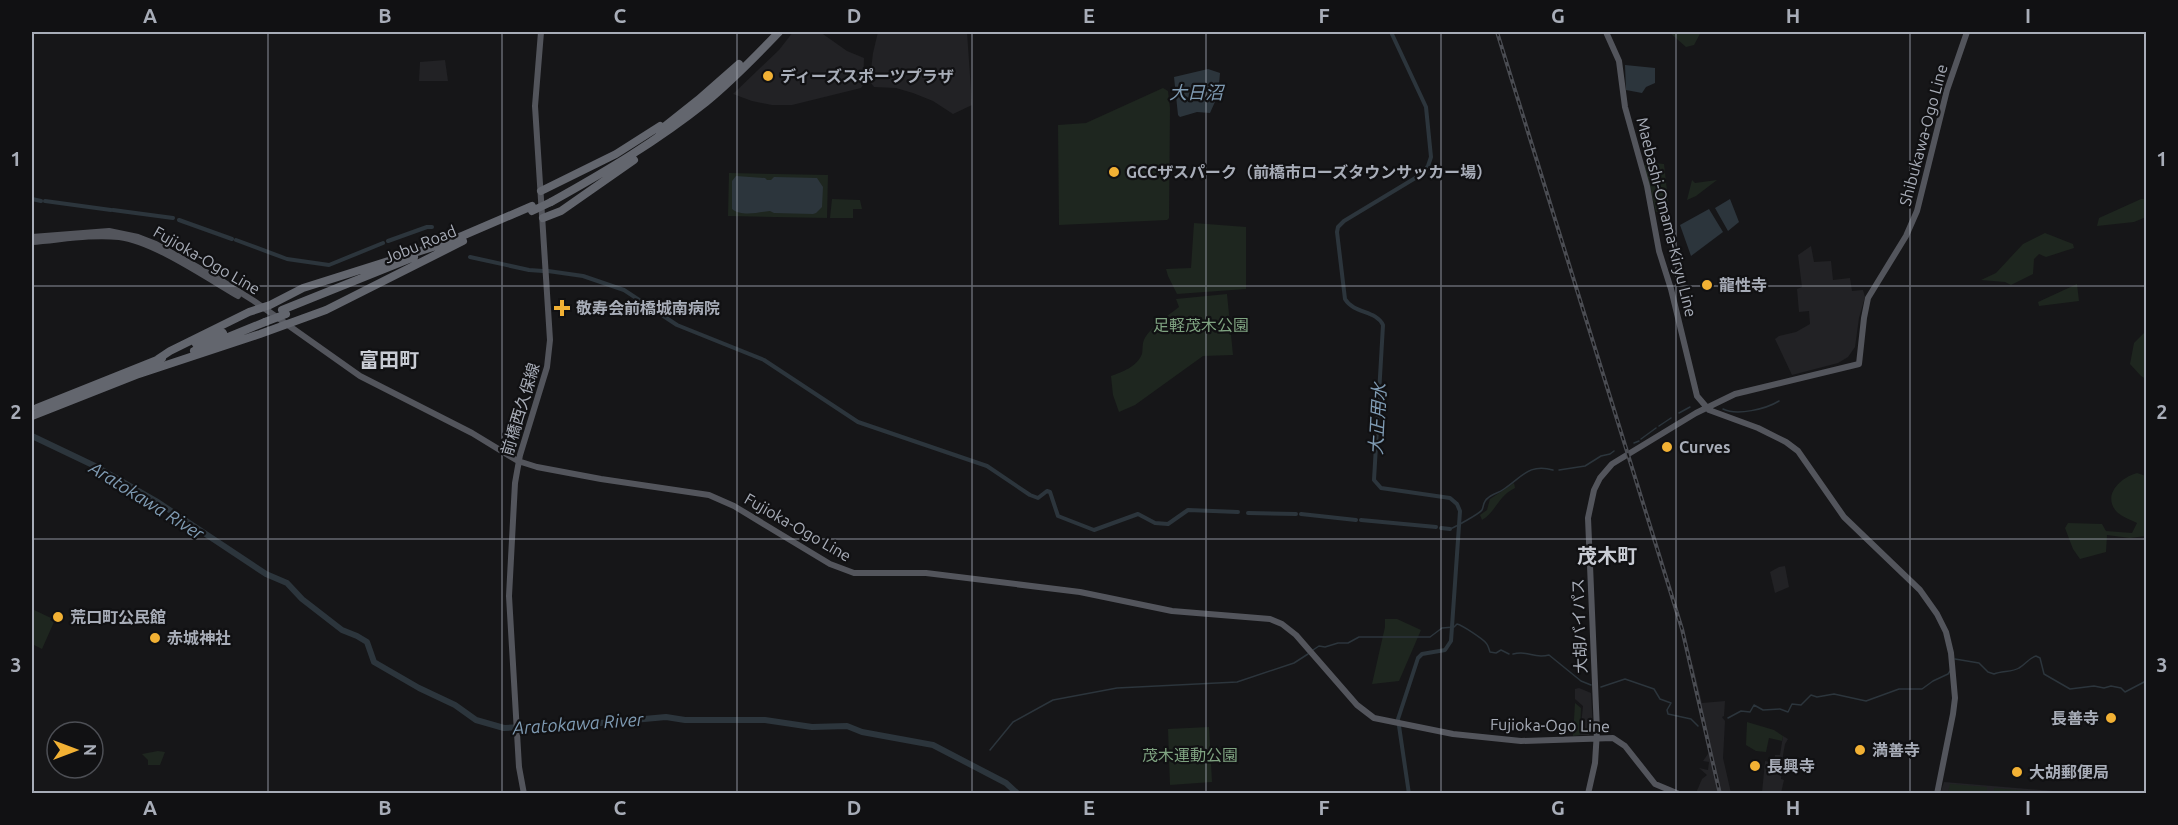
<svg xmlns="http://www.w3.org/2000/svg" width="2178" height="825" viewBox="0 0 2178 825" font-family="Ubuntu,'Noto Sans JP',sans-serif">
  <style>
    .built { fill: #222225 }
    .green { fill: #1e261f }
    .water { fill: #2c353c }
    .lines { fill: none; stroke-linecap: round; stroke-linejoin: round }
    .stream { stroke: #2c353c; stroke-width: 1.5 }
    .canal { stroke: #2c353c; stroke-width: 4 }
    .river { stroke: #2c353c; stroke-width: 6 }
    .major { stroke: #53555c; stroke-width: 6 }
    .highway { stroke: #63666e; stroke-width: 8 }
    .rail-casing { stroke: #4a4c52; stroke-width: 4 }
    .rail { stroke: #111113; stroke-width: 1.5; stroke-dasharray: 4.5; stroke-linecap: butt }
    .highway-bridge { stroke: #63666e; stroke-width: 8 }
    .grid { fill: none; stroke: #a8adb8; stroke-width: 1.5; stroke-opacity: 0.55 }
    .poi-dot { fill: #f2b134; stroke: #111113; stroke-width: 2 }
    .labels { text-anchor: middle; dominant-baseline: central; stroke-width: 4.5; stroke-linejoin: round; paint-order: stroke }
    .poi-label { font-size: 16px; font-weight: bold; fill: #a8adb8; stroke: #111113; text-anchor: start }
    .street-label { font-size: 16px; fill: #a8adb8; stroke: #111113 }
    .park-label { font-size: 16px; fill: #7fa381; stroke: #111113 }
    .water-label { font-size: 18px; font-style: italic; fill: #7f9bb3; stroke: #111113 }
    .quarter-label { font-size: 20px; font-weight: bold; fill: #c9ccd4; stroke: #111113 }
    .neatline { fill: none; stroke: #a8adb8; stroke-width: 2 }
    .grid-label { font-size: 20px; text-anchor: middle; font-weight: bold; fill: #a8adb8 }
  </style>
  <rect width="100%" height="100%" fill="#161618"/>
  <path class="built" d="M793,32H820L847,51L864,58L863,85L861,88L792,105H772L752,101L733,94L779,50Z
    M878,32H967L972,105L953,114L933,101L913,93L896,88L874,87L871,83V70L873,53Z
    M445,60L448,81H419L420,62Z
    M1811,246L1814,262L1831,261L1833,280L1850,278L1852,291L1863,290L1865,297L1859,318L1855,347L1848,357L1838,363L1792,375L1775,339L1779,336L1796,332L1810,324L1809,311L1799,312L1797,289L1802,287L1798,255Z
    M1785,566L1789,587L1775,593L1770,572L1779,567Z
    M1689,664L1693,665L1702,703L1725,701L1724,716L1722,717L1725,721L1723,758L1731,793H1696L1702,779L1707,775L1699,768L1708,770L1709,762L1703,761L1710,751Z
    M1579,688L1591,693L1593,730L1589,735H1580L1583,706L1575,699V689Z
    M1783,736L1788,739L1785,744L1783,755L1781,779L1784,780L1781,793H1762L1765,761L1774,763L1775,755H1780Z
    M1944,782L2065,792L2066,793L1940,794Z"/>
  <path class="green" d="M1669,32H1701L1694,45L1686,47Z
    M1163,88L1168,91L1170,108L1169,218L1167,220L1059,225L1058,125L1086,123Z
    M1654,163L1664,164L1669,209L1656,212L1644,165Z
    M729,173L828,175L827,218L728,216Z
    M1692,180L1695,183L1717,180L1696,196L1687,200Z
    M832,199L860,200L862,209H853V218H830Z
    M2141,199H2146V217L2134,222L2097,226L2099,218Z
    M1194,223L1246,227V289L1177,294L1168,276L1166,269L1191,268Z
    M2045,233L2073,244L2074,248L2046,257L2039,254L2034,259L2033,274L2011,285L2005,282L1981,280L1996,273L2023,244Z
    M2077,284L2079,301L2039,306L2038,302Z
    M1227,294L1233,355L1203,356L1135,405L1119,412L1113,395L1111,376C1122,372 1137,367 1142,354C1143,350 1142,344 1144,340C1149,328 1169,315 1179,307L1176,299Z
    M2146,331V379L2141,376L2130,364L2134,343Z
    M2137,473L2146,476V536L2130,538L2107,535L2106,552L2080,559L2073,549L2065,528L2068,523L2102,524L2106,531L2132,533L2137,523C2131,520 2120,516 2116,511C2102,494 2122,477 2137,473Z
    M1514,483L1515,488C1498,496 1496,512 1482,520L1480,515L1487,510L1490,499Z
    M32,609L51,618L50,620L54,622L42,649L32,644Z
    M1385,619H1397L1421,630L1399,681L1372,684L1385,627Z
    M1575,703L1581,708L1580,735L1573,736Z
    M1747,722L1774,730L1783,736L1782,741L1769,738L1766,752L1756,751L1746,745Z
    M1209,727L1212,782L1170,785L1168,729Z
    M158,751L165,752L160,765H148V760L142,754Z
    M1950,784L1987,787V793H1948Z
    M1994,788L2028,791V793H1994Z"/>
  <path class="water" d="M1625,65L1655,68V83L1646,87L1642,93L1626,90Z
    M1208,69L1220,73L1218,95L1210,113L1197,112L1180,117L1178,115L1174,77Z
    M736,176L765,178L767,180H771L774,177L817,178L823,187L822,207L816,213L813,214L774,213L770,211C759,212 742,217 732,209V181Z
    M1730,199L1739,222L1728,231L1715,208Z
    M1709,209L1723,232L1691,256L1680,225Z"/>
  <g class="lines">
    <path class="stream" d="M1723,409C1737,416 1766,409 1779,401
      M1679,413L1690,407
      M1659,426L1671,418
      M1641,439L1656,428
      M1634,443L1639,441
      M1559,470L1585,466L1601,456L1610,454L1614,451
      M1450,529C1455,527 1479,514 1482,510C1484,506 1483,501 1488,498C1492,494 1499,493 1504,489C1522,477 1529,463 1553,470
      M1313,650L1319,646L1325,647L1338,643H1348L1359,637H1430L1442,628L1454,627L1457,624C1462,625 1483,639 1486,643C1488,645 1489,649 1490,652L1496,653L1501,650L1509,654
      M1513,654C1530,650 1532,659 1549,655L1581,681L1591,685
      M1955,659L1979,663L1988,672L1994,674C2002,671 2013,672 2019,668C2026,664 2029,658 2036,656L2040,658L2044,674L2070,689L2094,686L2104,688L2111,686L2121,688L2125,692L2146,681
      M1601,687L1625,679L1654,689L1660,699L1671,703L1667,710L1668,714L1691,719L1698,726
      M1728,718L1741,711L1750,712L1754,705L1763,710L1780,709L1788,712L1792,704L1801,705L1811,695L1817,697L1834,694L1866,701L1899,689H1922L1933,681L1948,674L1950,671
      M990,750L1013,722L1053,700L1117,688L1237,682L1294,663L1308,654"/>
    <path class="canal" d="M1391,32L1426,107L1431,157L1428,166L1422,174L1344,221L1338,227L1337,232L1345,299C1354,314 1376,310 1383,325L1374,480L1381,488L1450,498L1457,504L1460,511L1451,641L1445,650L1422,654L1418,658L1398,719L1409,794
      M32,199L41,201
      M45,201L111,210
      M113,210L173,218
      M179,220L232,239
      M236,240L287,259L329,265L383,243
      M388,241L427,227H432
      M470,257L529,270L543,271
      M548,271L583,276L624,290L677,325L764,360L858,422L987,466L1030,495L1038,498L1047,491L1050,492L1058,516L1094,530L1138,514L1155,523L1168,524L1188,510L1238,512
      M1248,513L1296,514
      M1301,514L1356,520
      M1361,520L1436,527
      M1441,528L1450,529"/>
    <path class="river" d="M32,436L97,467L156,501L266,574L287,583L302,599L342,630L357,636L367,642L374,662L419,688L455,705L476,720L504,728L569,724H589L666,717L685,720H765L812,727L847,726L862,732L933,745L1006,783L1018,794"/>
    <path class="major" d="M1606,32L1619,61L1625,107L1647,186L1659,251L1671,289L1697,396L1709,410L1758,428L1786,442L1798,451L1844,517L1920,590L1937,614L1946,632L1951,653L1955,698L1953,714L1937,794
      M32,237L109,231L138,237L156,244L219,279L254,301L360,376L472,433L518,461L537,467L601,479L709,495L734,506L830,564L854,573H926L1080,592L1172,611L1270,619L1282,624L1296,635L1357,705L1374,718L1453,734L1521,741L1613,738L1625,746L1655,784L1679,794
      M32,242C60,240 90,234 119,237C153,241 207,278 238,296
      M524,794L519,767L509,596L515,483L520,455L547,367L550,340L535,106L541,32
      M1588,794L1595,763L1597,731L1588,518L1594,490L1600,478L1612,464L1696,413L1735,394L1859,364L1864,318L1868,298L1906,236L1917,211L1947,90L1967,32"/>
    <path class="highway" d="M659,131L698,100L739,64
      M541,191L616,154L660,126
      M551,202C605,172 657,141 706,102C732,81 756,56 779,32
      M543,218L561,211L634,160
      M455,239L532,206
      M282,310L414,257
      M196,344L223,333
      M194,351L265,322
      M158,359L170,351L249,312L270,305L303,288L452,241
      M139,374L260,334L326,310L463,241
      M37,408L162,358
      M32,416L141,373"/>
    <defs>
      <path id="rail" d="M1497,32L1682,629L1720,794"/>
    </defs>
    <use href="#rail" class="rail-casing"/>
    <use href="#rail" class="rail"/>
    <path class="highway-bridge" d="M532,211L551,202
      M265,322L286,314"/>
  </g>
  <path class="grid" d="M268,32V794M502,32V794M737,32V794M972,32V794M1206,32V794M1441,32V794M1676,32V794M1910,32V794M32,286H2146M32,539H2146"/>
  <g class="poi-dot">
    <circle cx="768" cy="76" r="6"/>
    <circle cx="1114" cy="172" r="6"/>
    <circle cx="1707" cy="285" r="6"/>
    <path d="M559 299h6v6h6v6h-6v6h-6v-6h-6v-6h6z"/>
    <circle cx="1667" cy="447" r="6"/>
    <circle cx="58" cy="617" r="6"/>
    <circle cx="155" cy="638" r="6"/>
    <circle cx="2111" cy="718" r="6"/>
    <circle cx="1860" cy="750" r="6"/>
    <circle cx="1755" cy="766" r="6"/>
    <circle cx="2017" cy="772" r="6"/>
  </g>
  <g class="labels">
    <g class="poi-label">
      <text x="780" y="76">ディーズスポーツプラザ</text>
      <text x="1126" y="172">GCCザスパーク（前橋市ローズタウンサッカー場）</text>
      <text x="1719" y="285">龍性寺</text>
      <text x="576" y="308">敬寿会前橋城南病院</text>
      <text x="1679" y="447">Curves</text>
      <text x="70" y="617">荒口町公民館</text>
      <text x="167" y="638">赤城神社</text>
      <text x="2099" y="718" text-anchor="end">長善寺</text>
      <text x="1872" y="750">満善寺</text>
      <text x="1767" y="766">長興寺</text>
      <text x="2029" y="772">大胡郵便局</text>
    </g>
    <g class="street-label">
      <text transform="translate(1923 135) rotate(-75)">Shibukawa-Ogo Line</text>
      <text transform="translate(1667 217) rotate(76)">Maebashi-Omama-Kiryu Line</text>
      <text transform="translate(420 244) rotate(-22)">Jobu Road</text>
      <text transform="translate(207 260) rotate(30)">Fujioka-Ogo Line</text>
      <text transform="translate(520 409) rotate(-73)">前橋西久保線</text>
      <text transform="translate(798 527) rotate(30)">Fujioka-Ogo Line</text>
      <text transform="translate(1579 626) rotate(-92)">大胡バイパス</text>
      <text transform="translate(1550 725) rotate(1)">Fujioka-Ogo Line</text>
    </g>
    <g class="park-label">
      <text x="1201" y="325">足軽茂木公園</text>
      <text x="1190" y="755">茂木運動公園</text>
    </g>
    <g class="water-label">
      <text x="1196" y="92">大日沼</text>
      <text transform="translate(1377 419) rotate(-87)">大正用水</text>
      <text transform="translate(147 500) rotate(32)">Aratokawa River</text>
      <text transform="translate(578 723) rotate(-4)">Aratokawa River</text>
    </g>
    <g class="quarter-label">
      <text x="389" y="359">富田町</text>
      <text x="1607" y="555">茂木町</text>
    </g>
  </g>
  <rect width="2178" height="825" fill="none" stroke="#111113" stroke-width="66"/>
  <g transform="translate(75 750) rotate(90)"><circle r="28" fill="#111113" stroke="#4d4f55" stroke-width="1.5"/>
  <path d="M0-4.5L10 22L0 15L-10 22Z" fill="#f2b134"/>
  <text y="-9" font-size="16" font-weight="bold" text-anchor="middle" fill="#a8adb8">N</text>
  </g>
  <rect x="33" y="33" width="2112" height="759" class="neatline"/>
  <g class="grid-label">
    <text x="150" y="23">A</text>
    <text x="385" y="23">B</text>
    <text x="620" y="23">C</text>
    <text x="854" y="23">D</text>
    <text x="1089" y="23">E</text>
    <text x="1324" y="23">F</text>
    <text x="1558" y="23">G</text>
    <text x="1793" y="23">H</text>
    <text x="2028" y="23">I</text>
    <text x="16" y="166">1</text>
    <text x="2162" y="166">1</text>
    <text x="16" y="419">2</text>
    <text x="2162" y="419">2</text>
    <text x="16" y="672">3</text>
    <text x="2162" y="672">3</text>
    <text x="150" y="815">A</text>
    <text x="385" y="815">B</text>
    <text x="620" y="815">C</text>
    <text x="854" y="815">D</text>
    <text x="1089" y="815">E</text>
    <text x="1324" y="815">F</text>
    <text x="1558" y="815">G</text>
    <text x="1793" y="815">H</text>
    <text x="2028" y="815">I</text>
  </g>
</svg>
